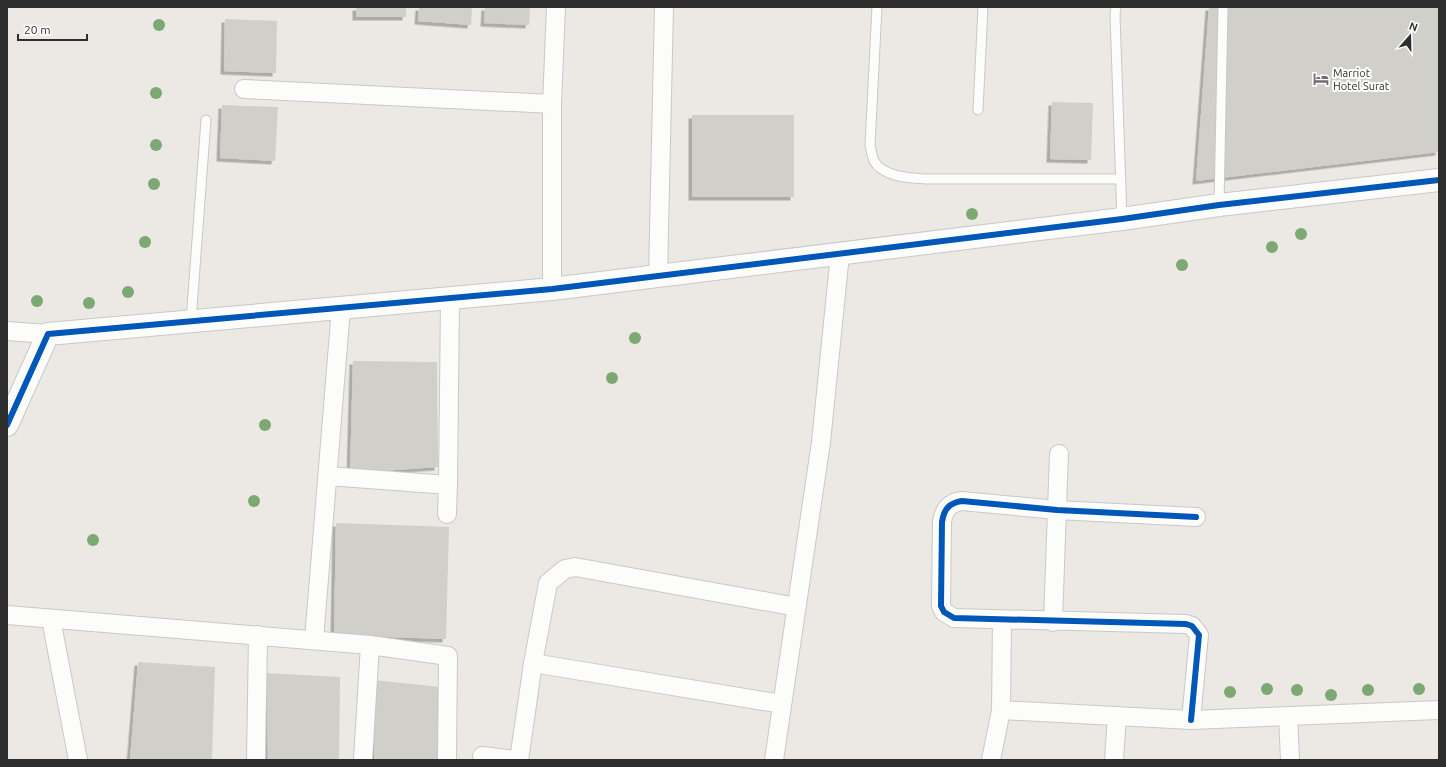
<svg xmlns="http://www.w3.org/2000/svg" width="1446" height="767" viewBox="0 0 1446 767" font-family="Ubuntu,sans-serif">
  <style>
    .building { fill: #d1cfca; filter: url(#shadow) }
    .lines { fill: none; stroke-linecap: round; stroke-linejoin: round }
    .lane-casing { stroke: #c9c8c9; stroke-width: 11 }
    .street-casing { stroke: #c9c8c9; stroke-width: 20 }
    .secondary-casing { stroke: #c9c8c9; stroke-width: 24 }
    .lane { stroke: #fcfcfb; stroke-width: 9 }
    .street { stroke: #fcfcfb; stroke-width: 18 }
    .secondary { stroke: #fcfcfb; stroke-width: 22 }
    .cycleway-casing { stroke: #fff; stroke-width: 8 }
    .cycleway { stroke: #0057b8; stroke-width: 6 }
    .tree { fill: #7ca873 }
    .labels { text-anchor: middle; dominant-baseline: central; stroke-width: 4; stroke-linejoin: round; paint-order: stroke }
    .poi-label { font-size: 11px; fill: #2e2e2e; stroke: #fff; text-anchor: start }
  </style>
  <defs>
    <filter id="shadow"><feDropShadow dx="-3.5" dy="3.5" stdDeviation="0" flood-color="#0004"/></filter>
  </defs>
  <rect width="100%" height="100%" fill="#ece9e4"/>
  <path class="building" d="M356,7H406V17H356Z
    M419,7H472L471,25L418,21Z
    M485,7H530L529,25L484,23Z
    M1209,7H1439V152L1196,181Z
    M225,19L277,21L276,73L224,71Z
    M1052,102L1093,103L1091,160L1050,159Z
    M222,105L278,107L275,161L220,158Z
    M692,115H794V197H692Z
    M353,361L437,362L438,467L350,473Z
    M336,523L449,527L446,639L334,635Z
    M138,662L215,667L212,760H130Z
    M267,673L340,677L339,760H268Z
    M374,680L440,687L438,760H374Z"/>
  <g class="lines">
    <defs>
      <path id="lane" d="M877,7L870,145C871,150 872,156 874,161C883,177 910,178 926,179H1121
        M1116,7L1115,15L1122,219
        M978,110L983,7
        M1219,205L1223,7
        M191,321L206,120"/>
      <path id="street" d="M244,89L552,104
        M658,276L664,7
        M552,289V104L556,7
        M7,331L48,334
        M328,476L448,485L450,298
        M447,514L448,485
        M7,615L370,645L448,656L447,760
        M51,619L78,760
        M1053,622L1059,454
        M314,640L341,308
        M533,663L782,704
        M1001,710L1002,621
        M1288,716L1290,760
        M1191,720L1199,635L1192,626L1186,624L954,618L944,612L941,606L942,522C944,509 949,503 962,501L1057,510L1196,517
        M482,756L515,760
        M256,760L258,635
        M363,760L370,645
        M519,760L533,663L548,583L565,569L575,567L797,607
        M774,760L821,442L840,254
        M991,760L1001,710L1191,720L1439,710
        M1114,760L1117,716"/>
      <path id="secondary" d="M7,425L48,334L552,289L1122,219L1219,205L1439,180"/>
    </defs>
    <use href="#lane" class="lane-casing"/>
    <use href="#street" class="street-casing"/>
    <use href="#secondary" class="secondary-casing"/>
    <use href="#lane" class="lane"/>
    <use href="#street" class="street"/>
    <use href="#secondary" class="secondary"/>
    <defs>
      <path id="cycleway" d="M7,425L48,334L552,289L1122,219L1219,205L1439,180
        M1191,720L1199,635L1192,626L1186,624L954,618L944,612L941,606L942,522C944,509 949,503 962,501L1057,510L1196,517"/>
    </defs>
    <use href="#cycleway" class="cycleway-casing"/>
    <use href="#cycleway" class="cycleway"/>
  </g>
  <g class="tree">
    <circle cx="159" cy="25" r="6"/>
    <circle cx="156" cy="93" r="6"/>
    <circle cx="156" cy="145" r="6"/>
    <circle cx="154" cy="184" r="6"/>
    <circle cx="972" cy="214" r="6"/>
    <circle cx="1301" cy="234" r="6"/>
    <circle cx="145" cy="242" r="6"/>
    <circle cx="1272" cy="247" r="6"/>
    <circle cx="1182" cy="265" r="6"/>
    <circle cx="128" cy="292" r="6"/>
    <circle cx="37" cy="301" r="6"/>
    <circle cx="89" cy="303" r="6"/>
    <circle cx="635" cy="338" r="6"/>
    <circle cx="612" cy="378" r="6"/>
    <circle cx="265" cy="425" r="6"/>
    <circle cx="254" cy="501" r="6"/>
    <circle cx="93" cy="540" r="6"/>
    <circle cx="1267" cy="689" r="6"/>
    <circle cx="1419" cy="689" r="6"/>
    <circle cx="1297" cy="690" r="6"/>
    <circle cx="1368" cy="690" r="6"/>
    <circle cx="1230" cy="692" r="6"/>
    <circle cx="1331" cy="695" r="6"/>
  </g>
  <defs>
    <symbol id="hotel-bare" viewBox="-9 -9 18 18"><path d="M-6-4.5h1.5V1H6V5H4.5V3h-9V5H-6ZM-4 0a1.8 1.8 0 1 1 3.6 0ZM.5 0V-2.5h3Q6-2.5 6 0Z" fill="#706f6e" stroke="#fff" stroke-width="2.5" paint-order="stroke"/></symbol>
  </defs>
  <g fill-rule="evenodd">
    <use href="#hotel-bare" x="1310" y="68" width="22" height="22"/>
  </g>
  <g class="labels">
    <g class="poi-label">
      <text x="1333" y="73">Marriot<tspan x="1333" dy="13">Hotel Surat</tspan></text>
    </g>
  </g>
  <rect width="1446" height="767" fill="none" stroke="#2e2e2e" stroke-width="16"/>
  <g transform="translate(1410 36) rotate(20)" stroke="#ffffff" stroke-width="3" paint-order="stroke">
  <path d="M0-3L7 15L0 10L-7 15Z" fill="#2e2e2e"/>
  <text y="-6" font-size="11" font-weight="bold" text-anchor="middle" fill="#2e2e2e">N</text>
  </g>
  <path d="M18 34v6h69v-6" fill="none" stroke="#2e2e2e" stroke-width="2"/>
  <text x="24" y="34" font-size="12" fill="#2e2e2e" stroke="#ffffff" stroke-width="3" paint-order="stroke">20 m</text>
</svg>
